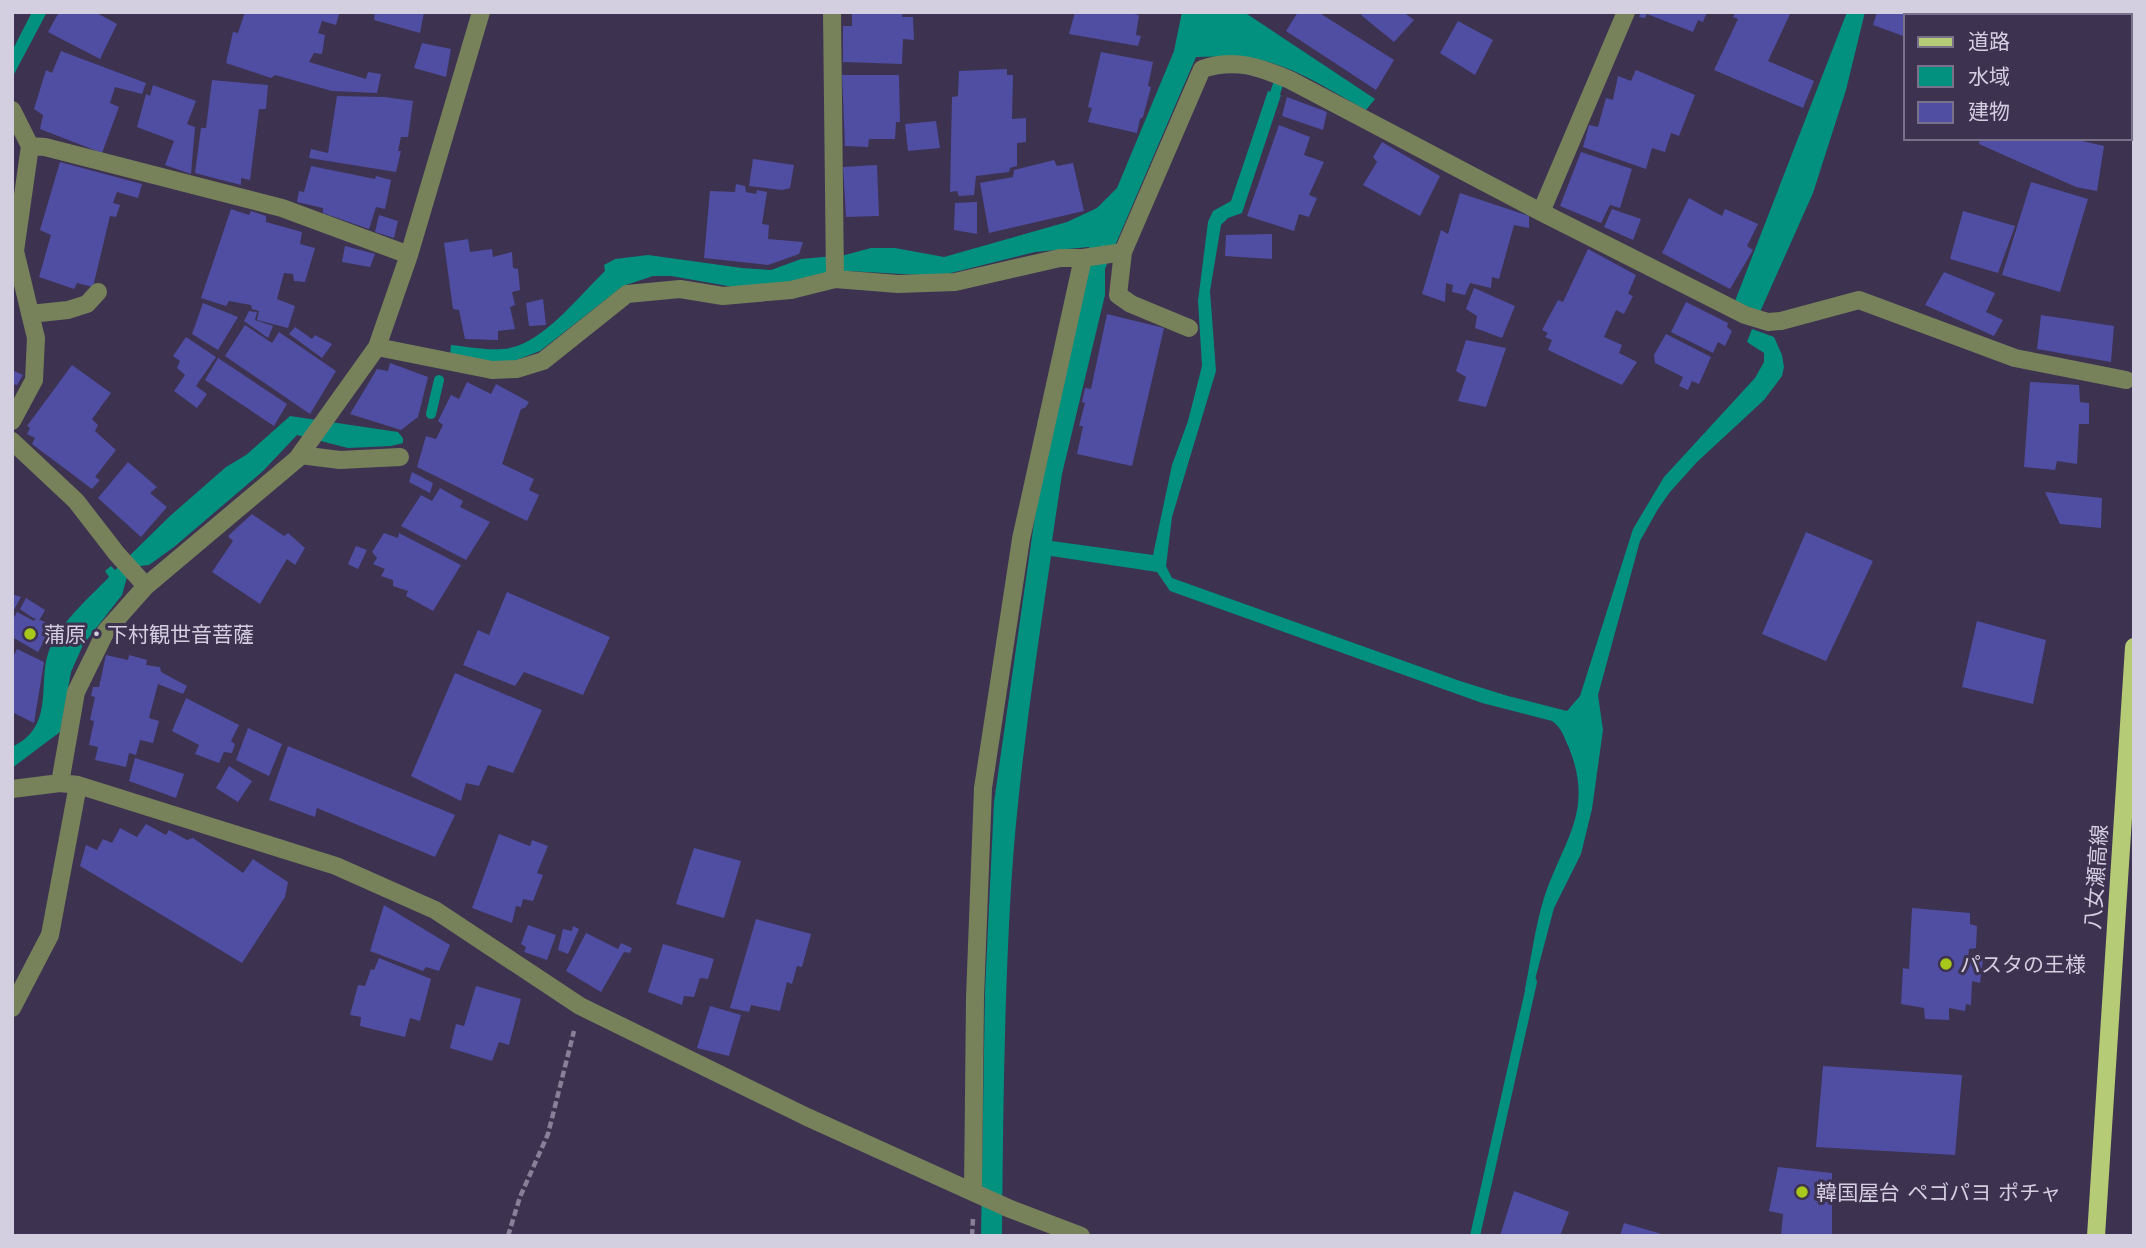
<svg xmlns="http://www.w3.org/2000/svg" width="2146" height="1248" viewBox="0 0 2146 1248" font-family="'Work Sans','Noto Sans JP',sans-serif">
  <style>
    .water { fill: #02907f }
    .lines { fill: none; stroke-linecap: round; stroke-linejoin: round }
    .stream { stroke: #02907f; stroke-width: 10 }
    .building { fill: #4f4ea2 }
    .path { stroke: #888098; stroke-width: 4.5; stroke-dasharray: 7 3.5; stroke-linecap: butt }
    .minor { stroke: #77825a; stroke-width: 18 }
    .major { stroke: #b6cb76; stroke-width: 18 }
    .poi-dot { fill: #a8c71b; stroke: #3d3250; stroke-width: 2.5 }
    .labels { text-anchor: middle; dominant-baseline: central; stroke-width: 6; stroke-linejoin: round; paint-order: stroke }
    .poi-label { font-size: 21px; fill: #d4cee1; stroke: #3d3250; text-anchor: start }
    .street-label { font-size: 21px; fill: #d4cee1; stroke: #3d3250 }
  </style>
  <rect width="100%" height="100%" fill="#3d3250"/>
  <path class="water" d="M32,12H47L12,78V51Z
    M1182,12H1244L1375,99L1366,110C1336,94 1305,73 1272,63C1247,56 1222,56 1196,57L1105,269V295L1062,474L1052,541L1153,555L1172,465L1188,421L1202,366L1198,301L1208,222L1213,211L1231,201L1268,91L1281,95L1242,213L1228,218L1221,225L1210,291L1216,371L1172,517L1166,566L1172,578L1460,681L1508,696L1567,711L1580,696L1633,529L1664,477L1755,378L1764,362V353L1747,342L1752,329L1774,337L1782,355L1784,367L1782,376L1764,400L1697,462L1670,492L1658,509L1640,541L1598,695L1603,730L1592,809L1581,854L1554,908L1532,991L1529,994L1525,989C1531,959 1535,927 1544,898C1562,842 1595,812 1569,748C1564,737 1562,728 1552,721L1482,703L1170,591L1157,572L1051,556C1034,672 1016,789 1010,906C1004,1015 1003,1126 1002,1236H981L985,990L994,802L1041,474L1087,280L1089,247L1035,252L939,276L848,271L817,275L772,287L745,289L671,276H653L623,286L540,351L511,362H491L450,354L451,345C472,347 497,353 517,346C548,336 581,294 605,271L604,265L615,259L648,255L742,268L771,270L801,259L845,255L871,248H895L944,257L1067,222L1097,208L1117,188L1174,51Z
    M1847,12H1865L1846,90L1813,193L1760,312L1735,301Z
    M290,416L398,432L403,438V443L391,446L348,448L297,435L263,471L174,547L149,565L140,566L127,577L122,595L83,645L71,672L60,732L12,768V747C59,725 34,677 52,644C65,618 89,598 109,577L105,571L111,566L115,570L170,516L226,467L246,455Z"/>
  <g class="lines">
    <path class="stream" d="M1271,106L1282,72
      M431,414L439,380
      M1475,1236L1532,982"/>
  </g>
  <path class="building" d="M59,12H95L117,24L100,59L48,32Z
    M245,12L339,14L336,25L322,21L318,33L325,35L322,54L314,53L309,62L366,79L368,72L381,74L377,93L332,91L275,75L271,78L226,63L233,32L238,33Z
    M375,12H424L420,33L374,20Z
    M852,12H903L902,17H913L914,40L903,39L902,64L843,62V26H852Z
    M1075,12H1135L1134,14L1139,15L1136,35L1141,36L1138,46L1069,34Z
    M1298,12H1318L1394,60L1376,90L1286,31Z
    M1363,12H1403L1414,20L1394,42L1361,15Z
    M1641,12H1707L1703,22L1698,20L1693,32L1647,14L1645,18L1639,17Z
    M1736,12H1791L1768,61L1814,81L1803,108L1714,70L1738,19L1733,17Z
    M1877,12H1932L1931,16H1906V37L1873,25Z
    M1952,12H2010L2009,16H1951Z
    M2016,12H2091V16H2015Z
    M1458,21L1493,40L1475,75L1440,53Z
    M422,43L451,49L446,77L414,68Z
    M61,51L146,83L142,94L115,87L110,103L119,107L102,153L40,129L43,115L34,109L46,70L52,73Z
    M1101,52L1153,62L1148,86L1151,87L1143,117L1140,119L1137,133L1088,122L1092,108L1088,107Z
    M1007,69V75H1013L1012,119L1026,118V142L1017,143V166L1010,168L1009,172L976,176L974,195L959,196L957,191L950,192L952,97L958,96L959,71Z
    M1636,70L1695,95L1679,136L1671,133L1665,152L1652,148L1646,169L1583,147L1589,125L1598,127L1606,98L1613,100L1618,76L1631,81Z
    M842,75H899L900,122H896L895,139H869L868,147L845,146Z
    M212,80L268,85L266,109H259L250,180L241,178V185L195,173L201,128H206Z
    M153,85L196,101L187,124L195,127L191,174L165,165L174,141L137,127L146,94L150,96Z
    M337,96L385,97L413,101L408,137H401L398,151H401L396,172L309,158L311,149L328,153Z
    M1287,97L1327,112L1323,130L1282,116Z
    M936,121L940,148L908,151L905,124Z
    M1279,125L1310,137L1304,155L1324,162L1309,195L1317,198L1309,217L1299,214L1294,231L1247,216Z
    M1980,138H2069L2104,146L2097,191L2076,187L1979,144Z
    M1382,142L1440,176L1420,216L1363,185L1377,162L1373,157Z
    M1581,152L1632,169L1620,208L1610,205L1601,223L1560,206Z
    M753,159L794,165L790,188L782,190L749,186Z
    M1054,160L1057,166L1073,163L1084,211L989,233L980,183L1013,177L1014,170Z
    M60,162L142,184L138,198L117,192L113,203L120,205L116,217L110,216L93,287L77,283L74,289L39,277L51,235L40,230Z
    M877,165L879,216L846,217L843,167Z
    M311,166L375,179L376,176L391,180L385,209L376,207L369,229L323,213V208L297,202L299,191L304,192Z
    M2031,182L2088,199L2060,292L2002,275Z
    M736,184L745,186L746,192L756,194L757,190L767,192L762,224L769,225L768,239L803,242L799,254L768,265L704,258L710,191L735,192Z
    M1460,193L1529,216V228L1514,225L1499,279L1492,277L1491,288L1470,283L1465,295L1452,292L1453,285L1446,283L1445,302L1422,294L1441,230L1448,234Z
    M1689,198L1722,216L1725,209L1758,224L1747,246L1753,250L1730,289L1662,253Z
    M977,202V234L954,230L955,203Z
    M231,209L249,215L251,211L266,216V222L302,232L300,244L315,248L305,282L294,281L293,274L284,273L277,299L295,306L288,328L257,320L259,311L252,309L251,305L229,301L226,306L201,298Z
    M1612,209L1641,219L1633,240L1604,227Z
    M1963,211L2015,226L1998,273L1950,259Z
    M379,215L398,221L394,238L375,232Z
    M1272,234V259L1225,256L1226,235Z
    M468,239L470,252L492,249L493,257L512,252L513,268L518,269L520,290L512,292L515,305L510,307L515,329L498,331V340L465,339L459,310L453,309L444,243Z
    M345,246L375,254L370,267L342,262Z
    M1588,249L1636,275L1628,294L1633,296L1624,314L1616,310L1604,337L1622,345L1619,353L1637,362L1622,385L1548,350L1552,340L1545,337L1548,333L1542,330L1558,300L1563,302Z
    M1944,272L1995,293L1986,312L2003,320L1994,336L1925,305Z
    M1474,288L1515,306L1502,338L1475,328L1477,316L1466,309Z
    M543,299L546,325L529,326L526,303Z
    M1686,302L1728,323L1727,327L1732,331L1725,346L1718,342L1713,353L1671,332Z
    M203,303L238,317L218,350L192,334Z
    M249,311L257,312L255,320L273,326L268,338L244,321Z
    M1107,314L1164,328L1132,466L1077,454L1083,426H1079L1085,403L1082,402L1085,388L1091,389Z
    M2041,315L2114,326L2111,362L2037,349Z
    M245,325L272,343L279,332L336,371L310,414L225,356Z
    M295,327L312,339L315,335L332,344L322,358L289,334Z
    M1666,334L1711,357L1699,384L1692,381L1688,390L1679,386L1683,377L1655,363L1654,355Z
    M186,337L216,357L196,386L207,394L197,408L174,391L185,375L177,368L180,361L173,356Z
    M1466,340L1506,348L1486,407L1458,401L1466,377L1456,371Z
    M218,358L287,404L274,426L205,380Z
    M390,363L428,377L418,417L401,430L350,414L377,369L388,371Z
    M72,365L111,393L92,419L98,425L95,431L116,450L95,477L100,480L92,489L32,444L35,438L27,434L30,428L27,426Z
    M12,370L23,375L17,385L12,384Z
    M467,382L491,394L496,384L529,402L525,408L521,409L502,464L534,479L529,490L539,495L527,521L417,467L426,436L436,439L443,425L438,421L451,395L459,399Z
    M2030,382L2079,385L2080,402L2089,403V424H2079L2077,464L2057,461L2055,470L2024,467Z
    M128,462L157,487L150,493L167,507L141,537L98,498Z
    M412,472L433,483L430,493L409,482Z
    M440,488L463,501L460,507L490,522L466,560L401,526L421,495L432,501Z
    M2045,492L2102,498L2101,528L2060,524Z
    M252,514L284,536L288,533L305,548L295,565L287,559L260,604L212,572L233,541L228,536Z
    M1806,532L1873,561L1826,661L1762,634Z
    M384,533L398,538L399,533L461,565L433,611L406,596L408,591L393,586V580L381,576L385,569L373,564L377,558L372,552Z
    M356,546L367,550L358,569L348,564Z
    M507,592L610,637L583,695L524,672L515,686L463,665L478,630L489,635Z
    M12,594L21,597L12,613Z
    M26,598L45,610L40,619L33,618L20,609Z
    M17,612L34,621L36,618L49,624L47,629L50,631L38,652L12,637V621Z
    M1977,621L2046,640L2033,704L1962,687Z
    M17,649L44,662L34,723L12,712V659Z
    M106,655L128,660L129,655L147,660L146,665L160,667L161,672L187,686L183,694L158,684L149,718L159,721L153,743L140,740L136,755L129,753L126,767L95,760L98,747L89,745L94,721L90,720L95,697L91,696L93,687H99Z
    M455,673L542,710L513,773L488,765L479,786L466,783L461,801L411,776Z
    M186,698L239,725L231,741L235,744L232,753L224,752L219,763L195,754L199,745L172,731Z
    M248,728L282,744L269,776L236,760Z
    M288,746L455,815L435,857L317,808L315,817L269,800Z
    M135,758L184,774L176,798L129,781Z
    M229,766L252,781L238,802L216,788Z
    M146,824L166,835L169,830L187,840L193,838L243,873L253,859L288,882L285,897L242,963L80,866L86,845L97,850L103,839L112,843L120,828L137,837Z
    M499,834L530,846L532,840L548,846L537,873L543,875L533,901L523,899L521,907L516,906L512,923L472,908Z
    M694,848L741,861L724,918L676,904Z
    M384,905L450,945L439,971L426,967L423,971L370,951Z
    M1912,908L1970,913V924L1977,926L1976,948L1969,949L1968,959L1983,960L1980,983L1972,981L1971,1005L1966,1004L1965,1011L1949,1008V1020L1925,1019L1924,1008L1901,1004L1903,968L1909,969Z
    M756,919L811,934L802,967L797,966L792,984L787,982L780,1011L751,1005L749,1012L730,1008Z
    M528,925L556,935L547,960L524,952L526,947L521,944Z
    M573,926L579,929L568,954L558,950L563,929L572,931Z
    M586,933L618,949L621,943L632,948L630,953L624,952L601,992L566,971Z
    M663,944L714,959L708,979L700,978L694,997L684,996L682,1005L648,992Z
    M379,958L431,979L420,1021L410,1018L405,1037L360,1026L361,1017L350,1015L358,985L365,986L371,969L374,970Z
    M476,986L521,999L509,1045L499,1042L492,1061L450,1048L456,1024L464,1026Z
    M710,1006L741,1015L729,1056L697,1048Z
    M1823,1066L1962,1075L1955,1155L1816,1147Z
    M1778,1167L1832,1173V1236H1781L1783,1214L1769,1211Z
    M1514,1191L1569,1212L1560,1236H1500Z
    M1624,1223L1665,1235V1236H1620Z"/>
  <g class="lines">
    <path class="path" d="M508,1236L520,1197L548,1134L574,1031
      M972,1236L973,1219"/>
    <path class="minor" d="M832,12L835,279
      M12,110L30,146L15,251L36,338L34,380L12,421
      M30,146L45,147L282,208L409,255
      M1541,212L1626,12
      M30,314L68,310L87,304L98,292
      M1189,328L1131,304L1118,295L1123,252L1202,69C1236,58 1259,67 1290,80L1541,212L1745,315L1768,322L1781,321L1859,300L2015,358L2126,380
      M377,347L492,370L517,369L543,361L627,294L680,289L723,296L791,290L835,279L898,284L955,282L1060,258H1083L1123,252
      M12,441L76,501L117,554L146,586
      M300,455L340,460L400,457
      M60,783L76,692L106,631L146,586L297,459L377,347L409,255L481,12
      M12,789L60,783L78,785L336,866L435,910L580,1006L807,1117L1008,1208L1081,1236
      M12,1008L50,935L78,785
      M973,1191L975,998L983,788L1021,539L1083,258"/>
    <path class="major" d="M2096,1236L2134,647"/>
  </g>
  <g class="poi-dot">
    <circle cx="30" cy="634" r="7"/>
    <circle cx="1946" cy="964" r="7"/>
    <circle cx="1802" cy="1192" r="7"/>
  </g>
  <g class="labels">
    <g class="poi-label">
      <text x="44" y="634">蒲原・下村観世音菩薩</text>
      <text x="1960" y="964">パスタの王様</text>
      <text x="1816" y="1192">韓国屋台 ペゴパヨ ポチャ</text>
    </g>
    <g class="street-label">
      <text transform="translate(2096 877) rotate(-86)">八女瀬高線</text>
    </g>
  </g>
  <rect width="2146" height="1248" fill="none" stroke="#d4cee1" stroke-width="28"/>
  <rect x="1904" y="14" width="228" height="126" fill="#3d3250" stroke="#79708a" stroke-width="2"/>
  <rect x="1918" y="37" width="35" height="10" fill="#b6cb76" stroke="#79708a" stroke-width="2"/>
  <text x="1968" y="49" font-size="21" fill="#d4cee1">道路</text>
  <rect x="1918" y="66" width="35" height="21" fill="#02907f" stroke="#79708a" stroke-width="2"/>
  <text x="1968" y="84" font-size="21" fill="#d4cee1">水域</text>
  <rect x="1918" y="102" width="35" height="21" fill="#4f4ea2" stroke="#79708a" stroke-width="2"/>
  <text x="1968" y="119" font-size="21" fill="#d4cee1">建物</text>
</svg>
